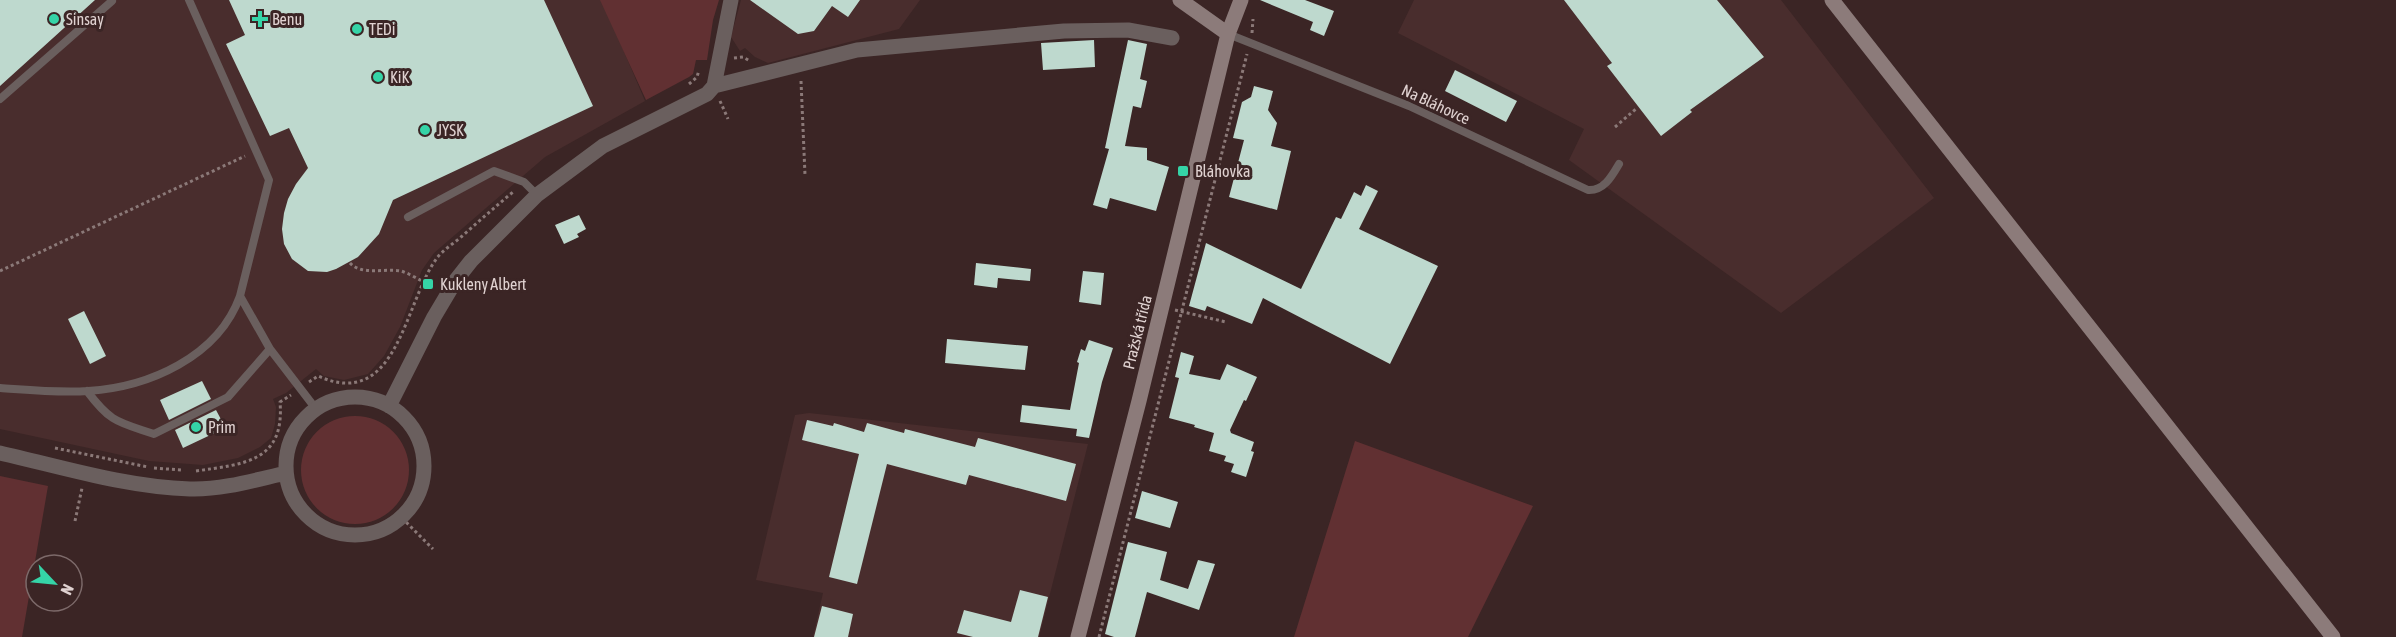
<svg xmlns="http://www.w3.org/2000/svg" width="2396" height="637" viewBox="0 0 2396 637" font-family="'Asap Condensed',sans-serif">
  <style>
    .built { fill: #492d2d }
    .green { fill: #613032 }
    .building { fill: #bed9ce }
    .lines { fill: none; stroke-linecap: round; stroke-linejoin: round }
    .path { stroke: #8b7978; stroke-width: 3; stroke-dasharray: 3 3; stroke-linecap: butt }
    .lane { stroke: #6a5f5e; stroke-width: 8 }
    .street { stroke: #6a5f5e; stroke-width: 15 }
    .secondary { stroke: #8c7b7a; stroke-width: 15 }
    .poi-dot { fill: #35d4a7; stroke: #3b2525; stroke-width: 2 }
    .labels { text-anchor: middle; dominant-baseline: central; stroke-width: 6; stroke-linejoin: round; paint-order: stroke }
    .poi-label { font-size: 16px; fill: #e0d2d1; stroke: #3b2525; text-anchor: start }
    .street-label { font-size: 16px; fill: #e0d2d1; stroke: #3b2525 }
  </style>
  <rect width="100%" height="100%" fill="#3b2525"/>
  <path class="built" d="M0,0H609L606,9L645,101L545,157L434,253L422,270L400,327L384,356L368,374L344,380L324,376L316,369L286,393L273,399L276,407L275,424L271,438L260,447L238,458L203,465L149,461L0,429Z
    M741,0H920L899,29L768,63L755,57L745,48L740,51L731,37Z
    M1414,0H1781L1934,198L1781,313L1569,160L1584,129L1398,33Z
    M809,413L1088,444L1039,637H813L823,593L756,580L795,415Z"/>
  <path class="green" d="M600,0H719L713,20L707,60H696L693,74L689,77L646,100Z
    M301 470a54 54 0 1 1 108 0a54 54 0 1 1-108 0Z
    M1355,441L1533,506L1468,637H1294Z
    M0,476L48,486L22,637H0Z"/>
  <path class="building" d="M0,0H95L0,86Z
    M229,0H544L593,106L393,200L379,234L358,257L336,269L327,272L308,271L292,259L284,244L282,229L284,213L288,199L296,184L308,168L289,128L270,136L226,44L245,35Z
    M750,0H860L848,17L832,6L814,31L798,34Z
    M1260,0H1305L1334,11L1324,36L1310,30L1313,22Z
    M1564,0H1717L1764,57L1690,110L1692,112L1661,136L1607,66L1612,63Z
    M1094,40L1095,67L1043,70L1041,43Z
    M1128,40L1147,44L1140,79L1147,81L1141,108L1133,106L1125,146L1147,148V160L1169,167L1156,211L1110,198L1107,209L1093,205L1109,149L1105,148Z
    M1455,70L1517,101L1506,122L1445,91Z
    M1254,86L1273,91L1268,110L1277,123L1271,146L1291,151L1277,210L1229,197L1244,140L1233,138L1242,102L1251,97Z
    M1366,185L1378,191L1359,229L1438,266L1390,364L1263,298L1252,324L1207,306L1205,311L1189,306L1206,243L1301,289L1336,217L1341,219L1354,192L1361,196Z
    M579,215L586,229L577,234L579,237L564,244L555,225Z
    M976,263L1031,269L1030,281L998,278L997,288L974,285Z
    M1083,271L1104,273L1101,305L1079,302Z
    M84,311L106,356L90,364L68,319Z
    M947,339L1028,346L1025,370L945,363Z
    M1089,340L1113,348L1102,382L1089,438L1076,436L1077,429L1020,422L1022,405L1070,410L1079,363L1077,362L1081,349L1085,351Z
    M1181,352L1194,356L1189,374L1220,380L1227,364L1257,377L1246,401L1244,400L1230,430L1231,433L1254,442L1251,451L1254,452L1246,477L1231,472L1234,464L1224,461L1226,456L1209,451L1214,433L1194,427L1195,425L1169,418L1179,378L1175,377Z
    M202,381L211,399L169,420L160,400Z
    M216,410L224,425L221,430L183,448L175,430Z
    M807,420L833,426L834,423L864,432L867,423L904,433L905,429L975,447L978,438L1076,464L1066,501L969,475L966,485L887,464L857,584L829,577L859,454L802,440Z
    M1142,491L1178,502L1170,528L1135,518Z
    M1128,542L1167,552L1160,580L1188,589L1198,560L1215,564L1199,610L1147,592L1135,637H1114L1105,634Z
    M1020,590L1048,597L1038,637H973L957,633L964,610L1011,622Z
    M822,606L853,614L848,637H814Z"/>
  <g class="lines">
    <path class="path" d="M1252,33L1253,19
      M734,58L743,57L750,61
      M801,81L805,175
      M689,84L697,77L699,70
      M720,101L728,119
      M1615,127L1637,108
      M350,263C362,276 384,268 401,271C408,273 416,278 422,281
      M0,271L245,156
      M1175,310L1226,322
      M309,382L318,376C398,412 404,302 437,258C443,250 453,244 461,237C478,222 495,207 513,192
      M55,448L148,467
      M154,468L181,470
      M196,471C244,464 285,462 280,402L291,395
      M402,518L433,549
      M75,521L82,488
      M1099,637L1247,54"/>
    <path class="lane" d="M189,0L269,180L240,296L270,349L316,409
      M1228,34L1409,106L1588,190C1604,191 1612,176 1619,164
      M0,99L112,1
      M408,217L494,171L524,182L537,195
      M0,388C29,390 59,393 88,391C149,387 218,357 240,296
      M87,391C111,423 118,422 154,434L228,397L270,349"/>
    <path class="street" d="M714,86L857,50L1064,31L1128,30L1172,38
      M286 466a69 69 0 1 1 138 0a69 69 0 1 1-138 0Z
      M389,406L434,317L456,280L471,261L537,195L603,146L707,94L714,86L731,0
      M0,453C62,467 126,487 190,489C222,490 255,480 286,473"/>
    <path class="secondary" d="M1180,0L1228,34
      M1832,0L2333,637
      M1078,637L1139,401L1228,34L1241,0"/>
  </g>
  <g class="poi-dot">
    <circle cx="54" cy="19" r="6"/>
    <path d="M257 10h6v6h6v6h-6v6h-6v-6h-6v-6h6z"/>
    <circle cx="357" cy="29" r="6"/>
    <circle cx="378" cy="77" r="6"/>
    <circle cx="425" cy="130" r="6"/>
    <rect x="1177" y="165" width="12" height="12" rx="3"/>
    <rect x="422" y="278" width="12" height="12" rx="3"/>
    <circle cx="196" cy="427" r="6"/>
  </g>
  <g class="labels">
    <g class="poi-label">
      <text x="66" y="19">Sinsay</text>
      <text x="272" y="19">Benu</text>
      <text x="369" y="29">TEDi</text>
      <text x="390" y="77">KiK</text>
      <text x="437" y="130">JYSK</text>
      <text x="1195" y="171">Bláhovka</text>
      <text x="440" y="284">Kukleny Albert</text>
      <text x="208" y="427">Prim</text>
    </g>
    <g class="street-label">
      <text transform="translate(1436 104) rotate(25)">Na Bláhovce</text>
      <text transform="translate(1137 332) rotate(-76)">Pražská třída</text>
    </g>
  </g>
  <g transform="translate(54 583) rotate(116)"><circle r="28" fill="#3b2525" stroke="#7d6a6a" stroke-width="1.5"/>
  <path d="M0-4.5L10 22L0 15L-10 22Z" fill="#35d4a7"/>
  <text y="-9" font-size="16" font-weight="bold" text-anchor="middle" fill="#e0d2d1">N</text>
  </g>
</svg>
